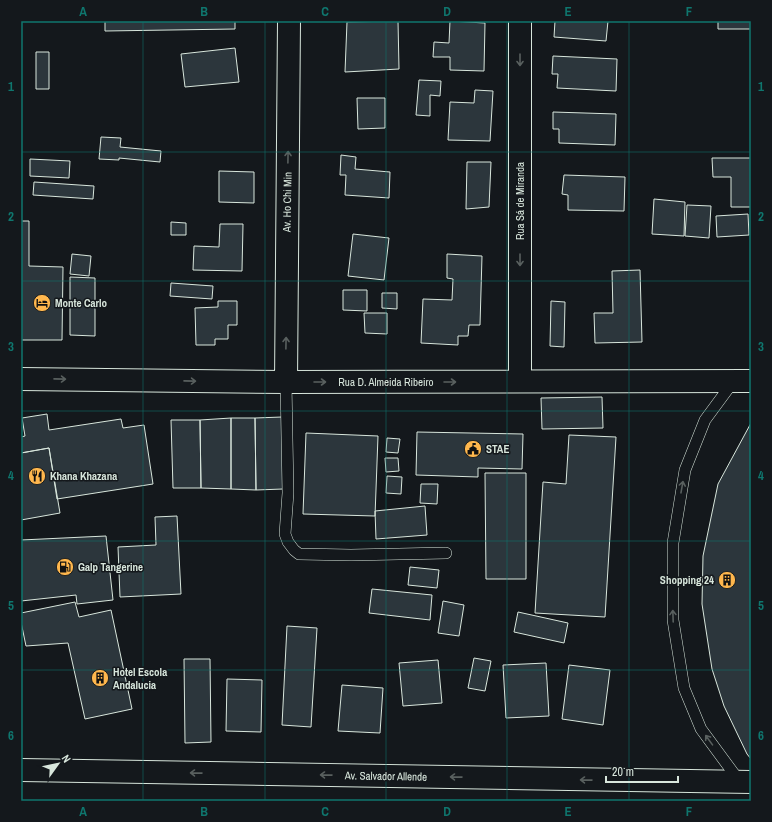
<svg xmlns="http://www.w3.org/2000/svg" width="772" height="822" viewBox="0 0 772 822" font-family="'Archivo Narrow',sans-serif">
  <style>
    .building { fill: #2c363c; stroke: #d8e6dc }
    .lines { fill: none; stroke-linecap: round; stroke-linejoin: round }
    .lane-casing { stroke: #d8e6dc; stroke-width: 12 }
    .street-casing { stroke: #d8e6dc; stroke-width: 24 }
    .lane { stroke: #14181c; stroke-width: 11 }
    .street { stroke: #14181c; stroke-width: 22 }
    .oneway { stroke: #59605f }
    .grid { fill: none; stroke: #0f766e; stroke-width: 1; stroke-opacity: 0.55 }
    .labels { text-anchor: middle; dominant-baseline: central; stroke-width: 3; stroke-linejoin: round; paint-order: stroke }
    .street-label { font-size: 11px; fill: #d8e6dc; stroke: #14181c }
    .poi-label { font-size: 11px; font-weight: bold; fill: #d8e6dc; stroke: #14181c; text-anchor: start }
    .neatline { fill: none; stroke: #0f766e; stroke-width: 1.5 }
    .grid-label { font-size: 13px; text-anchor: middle; font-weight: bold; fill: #0f766e }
  </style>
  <rect width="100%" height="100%" fill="#14181c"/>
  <path class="building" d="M105,21H235V29L105,31Z
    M398,21L399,69L345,72L347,22Z
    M450,21L485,23L484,71L450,70V57H433L434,42L449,43Z
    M555,21H608L606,41L554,37Z
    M718,21H751V29H718Z
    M235,48L239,82L185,87L181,54Z
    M36,52H49V89H36Z
    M553,56L617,59L616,91L557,88L558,74H552Z
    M419,80L441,81L440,96L430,95V116L416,115Z
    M475,90L493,91L490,141L448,140L450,102L474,103Z
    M357,98H385V128L358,129Z
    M553,112L616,114L615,145L559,143V129H553Z
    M101,137L121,138L120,147L161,151L160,162L119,158V160L99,159Z
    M341,155L356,157L355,169L390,172L389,198L345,195L346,175H340Z
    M712,158H751V207H731V177H713Z
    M30,159L70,161L69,178L30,176Z
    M467,162H491L489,207L466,209Z
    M219,171L254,172V203L219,202Z
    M564,175L625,177L624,211L568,210V195L562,194Z
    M34,182L94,186L93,199L33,195Z
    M654,199L685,202L684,236L652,234Z
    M687,205L711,206L709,238L685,236Z
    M748,214L749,235L717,237L716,216Z
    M21,221H29V266L63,267L62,340H21Z
    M171,222L186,223V235H171Z
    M220,224H243L242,271L193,270L194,246L219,247Z
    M353,234L389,238L384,280L348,276Z
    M72,254L91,256L89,276L70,274Z
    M447,254L482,256L480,325H469L468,336H458V345L421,343L423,299L452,300L453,279L447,278Z
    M640,270L642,342L595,343L594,313H613L612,271Z
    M70,277L95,278V336L70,335Z
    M171,283L213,286L212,299L170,296Z
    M343,290H367V311L343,310Z
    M382,293H397V309L382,308Z
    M218,301H237V325H228V339H215V345H196L195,308L218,307Z
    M551,301L565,302L564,347L550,346Z
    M364,313H387V334L365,333Z
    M602,397L603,428L542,429L541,398Z
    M47,414L49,430L121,419L123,428L144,425L153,484L57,499L49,448L21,453V437L25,436L22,418Z
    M282,417L283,489L256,490L255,418Z
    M231,418H255L256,490L231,489Z
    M231,418V489L201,488L200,420Z
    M171,420H200L201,488H173Z
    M751,423V759L747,754L724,706L712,669L702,604L703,556L718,484Z
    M417,432L523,434L522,469L478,468V477L416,475Z
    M306,433L378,436L375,516L303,514Z
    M569,435L616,437L605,617L535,613L543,482L566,484Z
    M387,438L400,439L398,453L386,452Z
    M49,448L60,513L21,520V453Z
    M385,458H398L399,471L386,472Z
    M485,473H526V579H486Z
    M387,476L402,477L401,494L386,493Z
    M421,484H438L437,504L420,503Z
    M425,506L427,535L376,539L375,511Z
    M177,516L181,594L120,597L118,547L156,545L155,517Z
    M106,536L113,600L77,604L76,595L21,601V540Z
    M410,567L439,570L437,588L408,585Z
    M372,589L432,595L430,620L369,613Z
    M443,601L464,605L459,636L438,633Z
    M75,602L79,617L111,610L132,709L85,719L68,643L26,646L21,622V613Z
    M518,612L568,623L564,643L514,632Z
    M287,626L317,628L311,727L282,725Z
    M474,658L491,661L485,691L468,688Z
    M184,659H210L211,742L185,743Z
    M438,660L442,703L403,706L399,663Z
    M546,663L549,716L506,718L503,665Z
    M569,665L610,670L603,725L562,719Z
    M227,679L262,680L261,732L226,731Z
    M342,685L383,688L380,733L338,731Z"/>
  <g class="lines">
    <defs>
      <path id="lane" d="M286,382L288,493L285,534L288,542L294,550L299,554L351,555L446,553
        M733,382L705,420L685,470L673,543V620L684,688L701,729L740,782"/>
      <path id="street" d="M21,379L286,382L751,381
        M520,381V21
        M286,382L289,21
        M21,770L751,782"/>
    </defs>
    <use href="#lane" class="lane-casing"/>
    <use href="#street" class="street-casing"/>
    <use href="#lane" class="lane"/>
    <use href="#street" class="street"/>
  </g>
  <defs><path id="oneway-shaft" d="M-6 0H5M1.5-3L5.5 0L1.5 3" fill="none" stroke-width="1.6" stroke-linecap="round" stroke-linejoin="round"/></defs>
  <g class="oneway">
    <use href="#oneway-shaft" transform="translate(520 60) rotate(90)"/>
    <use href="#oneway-shaft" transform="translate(288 157) rotate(-89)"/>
    <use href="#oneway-shaft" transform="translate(520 260) rotate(90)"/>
    <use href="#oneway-shaft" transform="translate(286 343) rotate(-89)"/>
    <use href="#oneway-shaft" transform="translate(60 379) rotate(1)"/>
    <use href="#oneway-shaft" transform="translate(190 381) rotate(1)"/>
    <use href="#oneway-shaft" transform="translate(320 382)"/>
    <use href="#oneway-shaft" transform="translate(450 382)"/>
    <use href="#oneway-shaft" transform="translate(682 487) rotate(-80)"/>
    <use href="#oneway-shaft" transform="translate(673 616) rotate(-92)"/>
    <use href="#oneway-shaft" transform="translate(709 740) rotate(-126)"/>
    <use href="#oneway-shaft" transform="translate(196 773) rotate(-179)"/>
    <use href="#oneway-shaft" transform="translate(326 775) rotate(-179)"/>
    <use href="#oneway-shaft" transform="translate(456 777) rotate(-179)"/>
    <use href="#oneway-shaft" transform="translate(586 780) rotate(-179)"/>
  </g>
  <path class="grid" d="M143,21V801M265,21V801M386,21V801M507,21V801M629,21V801M21,152H751M21,281H751M21,411H751M21,541H751M21,670H751"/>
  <defs>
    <symbol id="hotel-disc" viewBox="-11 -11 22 22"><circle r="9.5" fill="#ffb74d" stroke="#14181c"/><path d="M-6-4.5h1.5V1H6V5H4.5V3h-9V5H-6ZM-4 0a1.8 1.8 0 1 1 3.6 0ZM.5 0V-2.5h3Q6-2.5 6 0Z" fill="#111"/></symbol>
    <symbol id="civic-disc" viewBox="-11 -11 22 22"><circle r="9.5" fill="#ffb74d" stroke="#14181c"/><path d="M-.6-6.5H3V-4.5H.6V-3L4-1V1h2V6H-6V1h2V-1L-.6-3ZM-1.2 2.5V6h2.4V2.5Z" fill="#111"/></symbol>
    <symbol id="restaurant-disc" viewBox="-11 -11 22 22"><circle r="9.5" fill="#ffb74d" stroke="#14181c"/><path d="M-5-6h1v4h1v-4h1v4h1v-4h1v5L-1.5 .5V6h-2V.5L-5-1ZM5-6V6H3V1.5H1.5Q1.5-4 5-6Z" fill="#111"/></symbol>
    <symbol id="fuel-disc" viewBox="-11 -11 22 22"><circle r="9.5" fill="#ffb74d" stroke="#14181c"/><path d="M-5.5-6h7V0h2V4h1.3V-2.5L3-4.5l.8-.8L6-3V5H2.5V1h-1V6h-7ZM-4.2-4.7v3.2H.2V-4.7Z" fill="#111"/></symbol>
    <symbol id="building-disc" viewBox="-11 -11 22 22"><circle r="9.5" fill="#ffb74d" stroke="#14181c"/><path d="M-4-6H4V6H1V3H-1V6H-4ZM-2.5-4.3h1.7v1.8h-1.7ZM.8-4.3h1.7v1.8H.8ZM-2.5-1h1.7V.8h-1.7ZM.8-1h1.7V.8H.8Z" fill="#111"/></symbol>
  </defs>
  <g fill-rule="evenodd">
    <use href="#hotel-disc" x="32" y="293" width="20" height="20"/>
    <use href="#civic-disc" x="463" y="439" width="20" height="20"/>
    <use href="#restaurant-disc" x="27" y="466" width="20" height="20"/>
    <use href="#fuel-disc" x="55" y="557" width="20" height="20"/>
    <use href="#building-disc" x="717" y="570" width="20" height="20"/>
    <use href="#building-disc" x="90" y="668" width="20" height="20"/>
  </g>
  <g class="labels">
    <g class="street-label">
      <text transform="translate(520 201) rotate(-90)">Rua Sá de Miranda</text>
      <text transform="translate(287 202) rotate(-89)">Av. Ho Chi Min</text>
      <text x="386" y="382">Rua D. Almeida Ribeiro</text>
      <text transform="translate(386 776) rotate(1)">Av. Salvador Allende</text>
    </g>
    <g class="poi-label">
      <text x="55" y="303">Monte Carlo</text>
      <text x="486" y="449">STAE</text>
      <text x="50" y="476">Khana Khazana</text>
      <text x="78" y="567">Galp Tangerine</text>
      <text x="714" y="580" text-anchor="end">Shopping 24</text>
      <text x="113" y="672">Hotel Escola<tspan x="113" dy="13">Andalucia</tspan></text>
    </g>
  </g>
  <rect width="772" height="822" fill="none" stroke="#14181c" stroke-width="44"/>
  <g transform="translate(58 764) rotate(57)" stroke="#14181c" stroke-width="3" paint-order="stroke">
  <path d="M0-3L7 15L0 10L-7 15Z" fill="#d8e6dc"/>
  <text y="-6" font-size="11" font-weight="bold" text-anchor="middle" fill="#d8e6dc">N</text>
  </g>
  <path d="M606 776v6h72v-6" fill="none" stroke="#d8e6dc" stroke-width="2"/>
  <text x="612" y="776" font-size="12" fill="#d8e6dc" stroke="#14181c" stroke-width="3" paint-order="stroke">20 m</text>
  <rect x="22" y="22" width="728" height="778" class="neatline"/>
  <g class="grid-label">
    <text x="83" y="16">A</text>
    <text x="204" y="16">B</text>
    <text x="325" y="16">C</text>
    <text x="447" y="16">D</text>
    <text x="568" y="16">E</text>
    <text x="689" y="16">F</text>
    <text x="11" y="91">1</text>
    <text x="761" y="91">1</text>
    <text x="11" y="221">2</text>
    <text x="761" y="221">2</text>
    <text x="11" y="351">3</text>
    <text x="761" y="351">3</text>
    <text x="11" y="480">4</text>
    <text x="761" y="480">4</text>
    <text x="11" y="610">5</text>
    <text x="761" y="610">5</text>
    <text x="11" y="740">6</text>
    <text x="761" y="740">6</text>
    <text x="83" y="816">A</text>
    <text x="204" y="816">B</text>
    <text x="325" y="816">C</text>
    <text x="447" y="816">D</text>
    <text x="568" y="816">E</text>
    <text x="689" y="816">F</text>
  </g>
</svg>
